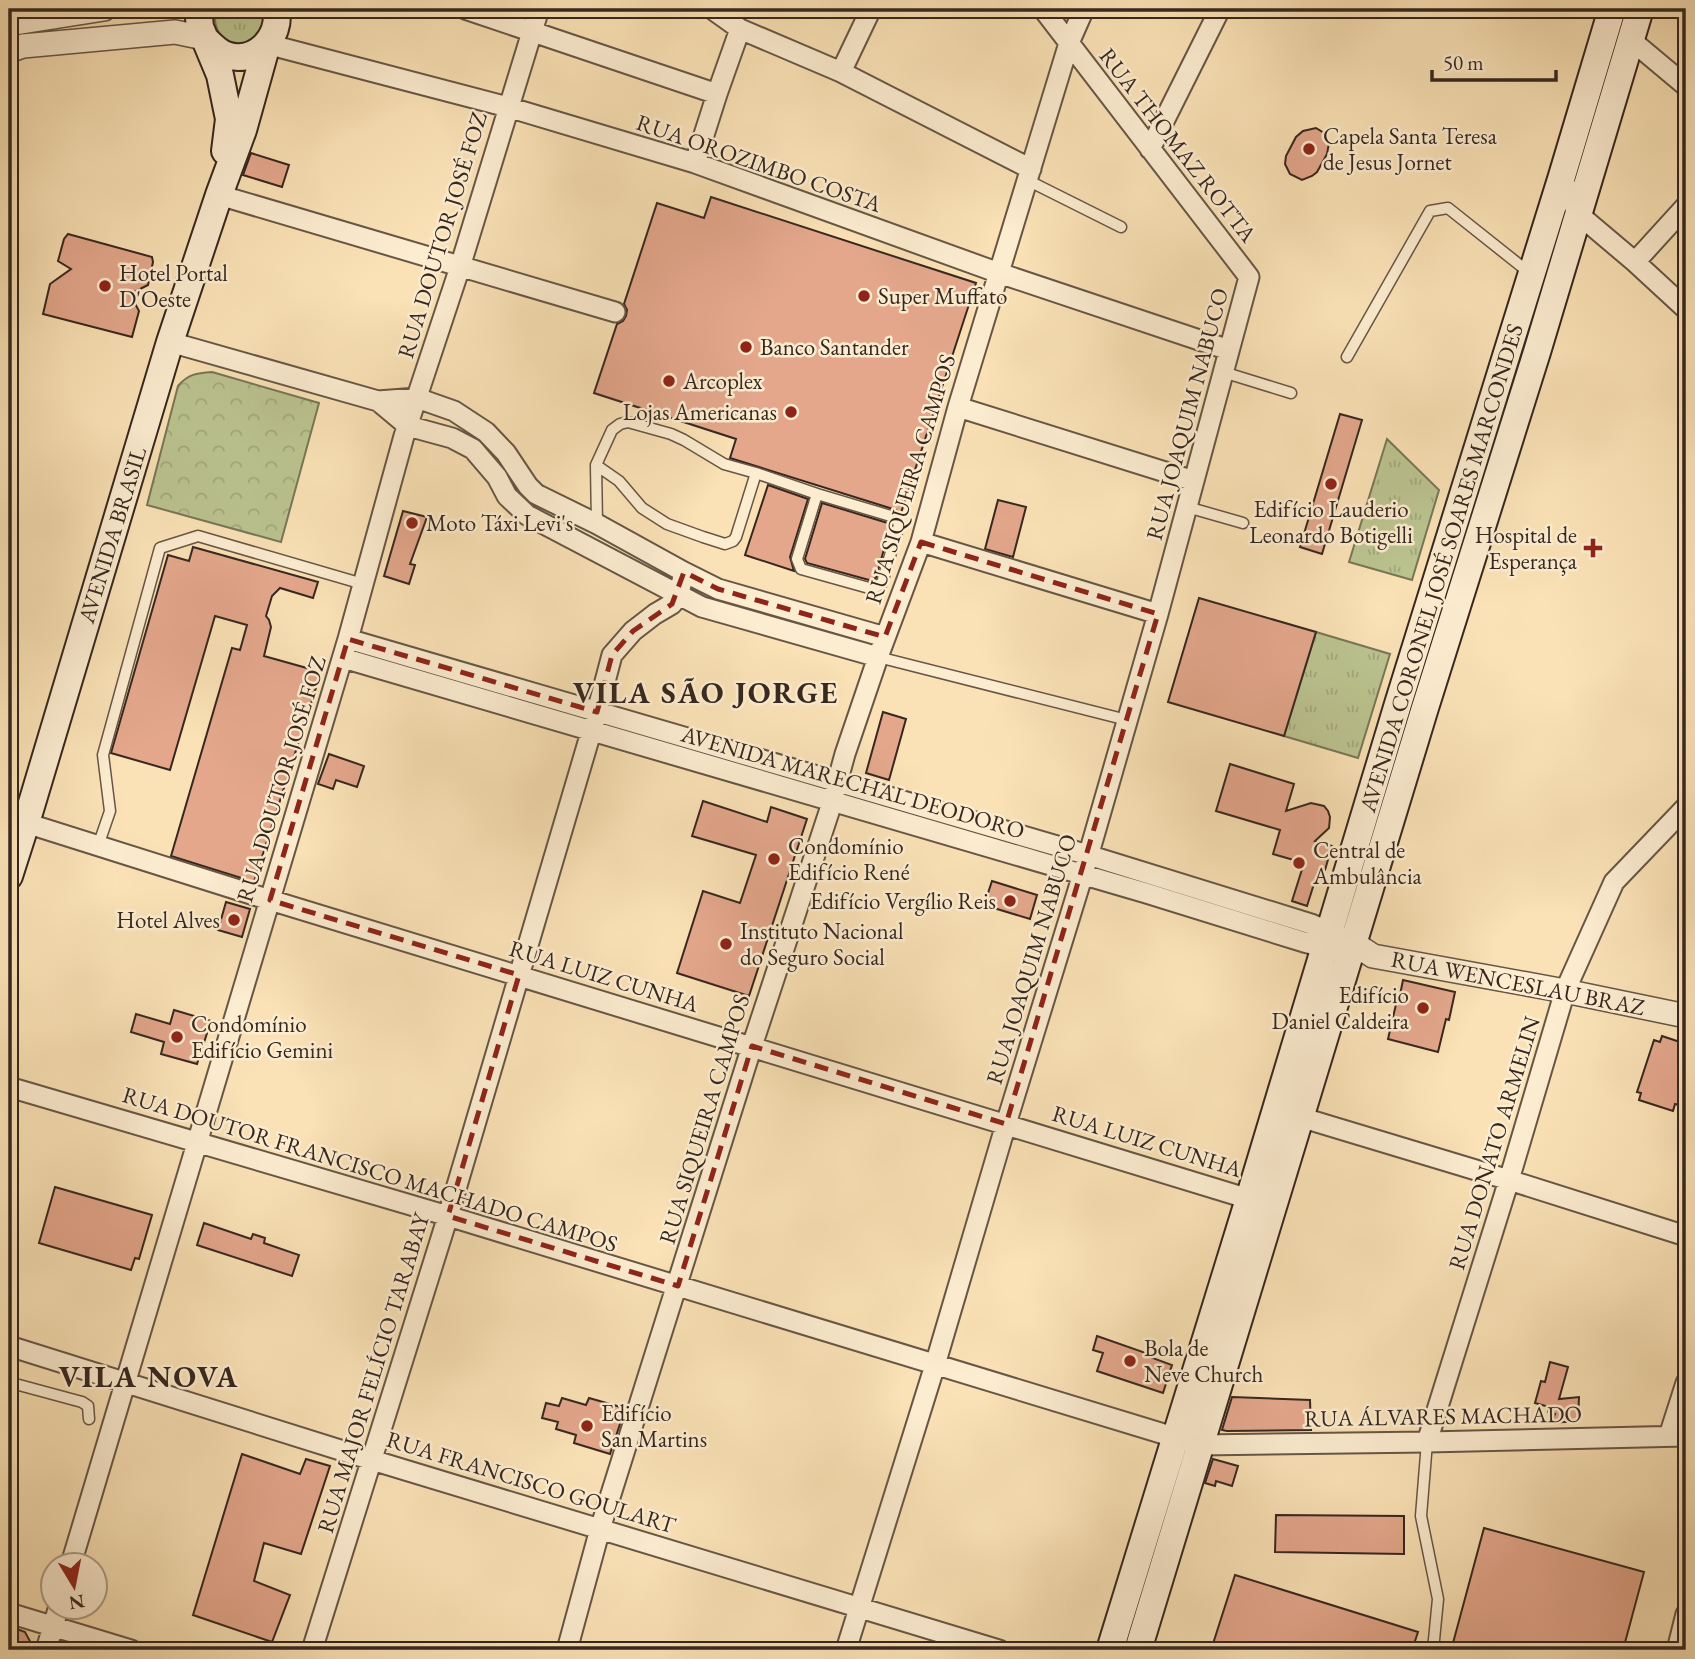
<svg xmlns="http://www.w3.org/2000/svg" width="1695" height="1659" viewBox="0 0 1695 1659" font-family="'EB Garamond',serif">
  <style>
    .grass { fill: url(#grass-tufts); stroke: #787658; stroke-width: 2 }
    .park { fill: url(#park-crowns); stroke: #787658; stroke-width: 2 }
    .building { fill: #e4a78c; stroke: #36271f; stroke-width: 2 }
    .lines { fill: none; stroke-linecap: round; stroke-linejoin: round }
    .service-casing { stroke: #675645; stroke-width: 13 }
    .minor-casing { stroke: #675645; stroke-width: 23 }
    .tertiary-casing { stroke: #675645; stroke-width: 26 }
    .secondary-casing { stroke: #36271f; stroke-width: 30 }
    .service { stroke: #fcecd0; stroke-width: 10 }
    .minor { stroke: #fcecd0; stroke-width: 19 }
    .tertiary { stroke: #fcecd0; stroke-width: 23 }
    .secondary { stroke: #fcecd0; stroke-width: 26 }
    .marked { fill: none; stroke: #8f2418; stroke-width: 5; stroke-dasharray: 14 9; stroke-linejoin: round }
    .poi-dot { fill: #8f2418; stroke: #fcecd0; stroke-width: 2.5 }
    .labels { text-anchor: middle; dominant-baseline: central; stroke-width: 5; stroke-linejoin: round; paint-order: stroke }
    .poi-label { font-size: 23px; fill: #36271f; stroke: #fcecd0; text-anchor: start }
    .street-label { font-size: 23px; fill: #36271f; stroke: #fcecd0 }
    .district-label { font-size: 30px; font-weight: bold; letter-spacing: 2px; fill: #36271f; stroke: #fcecd0 }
  </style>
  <defs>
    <pattern id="grass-tufts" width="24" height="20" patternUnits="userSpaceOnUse" patternTransform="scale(1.75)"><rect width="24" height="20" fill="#bbc490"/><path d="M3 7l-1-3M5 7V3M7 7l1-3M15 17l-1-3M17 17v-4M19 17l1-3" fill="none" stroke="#a1a87c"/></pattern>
    <pattern id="park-crowns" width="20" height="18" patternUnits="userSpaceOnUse" patternTransform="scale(1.75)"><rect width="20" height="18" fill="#bbc490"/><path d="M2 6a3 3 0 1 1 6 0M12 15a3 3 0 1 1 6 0" fill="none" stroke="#a1a87c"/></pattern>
  </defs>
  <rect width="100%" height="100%" fill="#fae2b6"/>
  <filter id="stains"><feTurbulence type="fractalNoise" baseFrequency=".00286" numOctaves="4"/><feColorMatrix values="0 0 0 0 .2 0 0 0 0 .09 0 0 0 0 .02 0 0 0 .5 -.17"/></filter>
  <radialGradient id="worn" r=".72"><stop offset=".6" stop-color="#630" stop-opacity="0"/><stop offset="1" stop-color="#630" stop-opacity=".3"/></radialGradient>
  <path class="grass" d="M216,9H264L266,19L258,38C253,40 247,43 242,44C221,48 212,25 216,9Z
    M1387,439L1439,490L1412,580L1349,562Z
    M1316,632L1390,654L1358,758L1284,736Z"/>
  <path class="park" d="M212,372L319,403L281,542L147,505L178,386C188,374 197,373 212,372Z"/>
  <path class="building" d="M1316,128L1324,133L1329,143L1327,154L1317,172L1312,176L1302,180L1290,174L1285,164L1286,156L1296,137L1303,131Z
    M251,153L289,165L282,187L243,175Z
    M711,197L976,283L901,513L896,510L730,458L736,439L594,393L617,324L623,321L626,316L627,310L624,304L657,203L704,218Z
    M68,234L152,257L153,262L148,285L130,294L139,311L132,337L43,314L50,284L71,269L58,261L64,239Z
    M1340,414L1362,420L1322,554L1300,547Z
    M768,485L808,499L790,557L794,571L745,555Z
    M998,500L1026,507L1013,557L985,549Z
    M822,503L891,524L876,578L869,580L807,563L805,559Z
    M403,511L427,517L410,564L415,565L409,584L384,576Z
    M193,547L318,582L313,598L280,588L272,596L266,616L269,620L271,627L264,656L321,672L254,882L171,856L232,648L240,650L247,625L215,616L170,770L111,753L168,555L189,561Z
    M1199,598L1316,632L1284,736L1168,702Z
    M883,712L906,719L889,780L866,773Z
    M329,754L364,766L357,787L336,780L333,789L318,784Z
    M1230,764L1294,784L1286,811L1311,803L1324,806L1328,811L1330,817L1329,828L1315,841L1332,846L1325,870L1319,868L1307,906L1292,901L1304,863L1273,854L1280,830L1216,811Z
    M703,801L767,822L771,807L807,819L749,996L677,973L703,891L740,903L756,855L692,836Z
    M992,881L1037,895L1030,919L984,905Z
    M226,902L250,909L242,937L218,930Z
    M1403,980L1455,992L1449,1020L1446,1019L1438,1052L1388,1039L1397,1000H1399Z
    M174,1010L211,1021L197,1064L161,1054L164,1042L131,1032L136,1014L170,1024Z
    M1662,1036L1686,1044V1081L1679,1105L1675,1104L1673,1111L1639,1100L1641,1093L1637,1092L1654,1040L1660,1042Z
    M55,1187L152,1215L139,1259L135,1258L131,1270L39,1243Z
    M204,1223L251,1239L253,1234L265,1238L264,1243L299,1255L292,1276L197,1245Z
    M1097,1336L1143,1352L1147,1356L1172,1365L1163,1393L1097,1371L1103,1353L1093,1350Z
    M1550,1362L1568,1367L1559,1399L1579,1397L1578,1421L1551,1423L1555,1414L1548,1412L1549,1407L1535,1403L1541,1381L1545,1382Z
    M1232,1397L1310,1400L1311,1430L1227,1431L1222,1430Z
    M562,1398L586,1405L589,1398L624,1408L622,1415H623L610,1454L574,1443L576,1435L556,1429L558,1422L542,1418L546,1403L559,1406Z
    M242,1454L300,1474L306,1459L330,1466L301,1554L264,1543L254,1581L290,1595L272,1642L193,1615Z
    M1213,1459L1238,1466L1232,1486L1216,1481L1215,1486L1205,1483Z
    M1276,1515L1404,1516V1554L1275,1552Z
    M1484,1528L1644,1572L1623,1650H1481L1453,1643Z
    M1235,1575L1418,1632L1412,1650H1211Z
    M9,1626L25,1632L31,1643L29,1650H19L14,1642L9,1640Z"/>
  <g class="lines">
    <defs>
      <path id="service" d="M1027,180L1121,227
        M1347,357L1430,211L1448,208L1531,274
        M1223,372L1291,393
        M596,465L619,481L642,508L667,524L703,537L725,544L733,541L736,537L756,473
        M1187,507L1243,523
        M597,524L596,465L612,430L620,424L628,422L671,434L684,440L724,464L756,473L817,494L894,517L897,520L899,525L882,583L876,587L869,588L801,569L797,559L817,494
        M878,657L1127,720
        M98,846L110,811L103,755L160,548L198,536L363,584
        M19,1385L82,1402L88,1406L89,1419
        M1427,1442L1421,1516L1438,1599L1433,1650
        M9,1647L12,1650"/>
      <path id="minor" d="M465,9L717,94
        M712,9L740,29L841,72L1031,169
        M1631,40L1686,86
        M267,44L508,107L695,163L999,273L1229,350
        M841,72L871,9
        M1150,149L1220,9
        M695,163L717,94L740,29
        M1562,176L1577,213L1635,262L1686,309
        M219,195L615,312
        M1635,262L1686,206
        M170,342L378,401L417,398L454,411L486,432L506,453L528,486L536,494L597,524L684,572L718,589L885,637
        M378,401L408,426L452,438L473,449L497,477L507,496L527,515L702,607L878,657
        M958,407L1194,481
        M921,542L1158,614
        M348,639L1088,855L1311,924L1340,936
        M343,658L1146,893L1304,942L1336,950
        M26,823L270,900L1249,1199
        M9,1087L448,1216L1200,1445L1427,1442L1686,1436
        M1300,1117L1509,1180L1686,1236
        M9,1346L372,1460L999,1650
        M1669,1436L1686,1383
        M1427,1442L1509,1180L1565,991L1614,882L1686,807
        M71,1564L348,639L404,436L460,267L539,9
        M9,1613L131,1650
        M46,1650L59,1606
        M312,1650L448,1216L597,712L612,655L633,631L655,614L672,604L679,594L684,572
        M567,1650L600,1529L752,1046L829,812L845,754L878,657L921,542L958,407L1069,43L1084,9
        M846,1650L935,1365L1006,1124L1083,874L1158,614L1249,277L1043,9
        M1677,1650L1686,1614"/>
      <path id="tertiary" d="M9,24L104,9
        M9,51L23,46L175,32L204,38
        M1353,943L1373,956L1565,991L1686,1016"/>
      <path id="secondary" d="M198,9L200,27L220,75L229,119L225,151
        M204,38C211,44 217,52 226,55C255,65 282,37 276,9
        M9,876L26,823L170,342L219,195L243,130L267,44
        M1110,1650L1249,1199L1398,704L1562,176L1612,9
        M1138,1650L1424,711L1537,352L1640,9"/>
    </defs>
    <use href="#service" class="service-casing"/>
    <use href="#minor" class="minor-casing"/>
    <use href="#tertiary" class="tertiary-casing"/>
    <use href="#secondary" class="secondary-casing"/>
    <use href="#service" class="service"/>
    <use href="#minor" class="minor"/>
    <use href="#tertiary" class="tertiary"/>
    <use href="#secondary" class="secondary"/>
  </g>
  <path class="marked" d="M921,542L1158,614L1006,1124L752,1046L678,1286L448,1216L519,975L270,900L348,639L597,712L612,655L633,631L672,604L684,572L718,589L885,637Z"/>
  <g class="poi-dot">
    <circle cx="1309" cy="149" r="7"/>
    <circle cx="105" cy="286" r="7"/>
    <circle cx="864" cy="296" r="7"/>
    <circle cx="746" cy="347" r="7"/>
    <circle cx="669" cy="381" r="7"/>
    <circle cx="791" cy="412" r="7"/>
    <circle cx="1331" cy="484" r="7"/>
    <circle cx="412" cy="523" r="7"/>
    <path d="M1589.5 537.5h7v7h7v7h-7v7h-7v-7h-7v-7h7z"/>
    <circle cx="774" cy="859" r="7"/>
    <circle cx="1299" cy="863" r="7"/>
    <circle cx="1010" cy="901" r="7"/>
    <circle cx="234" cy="920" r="7"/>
    <circle cx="726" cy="944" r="7"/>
    <circle cx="1423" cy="1008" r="7"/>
    <circle cx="177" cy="1037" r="7"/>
    <circle cx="1130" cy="1361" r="7"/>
    <circle cx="587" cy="1426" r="7"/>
  </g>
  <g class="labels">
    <g class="poi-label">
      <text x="1323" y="136">Capela Santa Teresa<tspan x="1323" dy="26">de Jesus Jornet</tspan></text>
      <text x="119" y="273">Hotel Portal<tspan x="119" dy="26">D'Oeste</tspan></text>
      <text x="878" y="296">Super Muffato</text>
      <text x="760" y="347">Banco Santander</text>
      <text x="683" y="381">Arcoplex</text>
      <text x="777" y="412" text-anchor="end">Lojas Americanas</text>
      <text x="1331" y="509" text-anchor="middle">Edifício Lauderio<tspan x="1331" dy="26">Leonardo Botigelli</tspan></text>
      <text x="426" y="523">Moto Táxi Levi's</text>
      <text x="1577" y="535" text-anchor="end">Hospital de<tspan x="1577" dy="26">Esperança</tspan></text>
      <text x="788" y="846">Condomínio<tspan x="788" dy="26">Edifício René</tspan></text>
      <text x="1313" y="850">Central de<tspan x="1313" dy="26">Ambulância</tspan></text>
      <text x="996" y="901" text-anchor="end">Edifício Vergílio Reis</text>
      <text x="220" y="920" text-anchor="end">Hotel Alves</text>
      <text x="740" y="931">Instituto Nacional<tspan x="740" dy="26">do Seguro Social</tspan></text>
      <text x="1409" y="995" text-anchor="end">Edifício<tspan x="1409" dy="26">Daniel Caldeira</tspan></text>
      <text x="191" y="1024">Condomínio<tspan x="191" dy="26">Edifício Gemini</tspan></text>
      <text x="1144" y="1348">Bola de<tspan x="1144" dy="26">Neve Church</tspan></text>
      <text x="601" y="1413">Edifício<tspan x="601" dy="26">San Martins</tspan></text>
    </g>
    <g class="street-label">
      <text transform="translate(1178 145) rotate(52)">RUA THOMAZ ROTTA</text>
      <text transform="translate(759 163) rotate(19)">RUA OROZIMBO COSTA</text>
      <text transform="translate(442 235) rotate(-73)">RUA DOUTOR JOSÉ FOZ</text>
      <text transform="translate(1187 414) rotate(-75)">RUA JOAQUIM NABUCO</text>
      <text transform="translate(910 479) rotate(-73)">RUA SIQUEIRA CAMPOS</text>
      <text transform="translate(112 535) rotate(-73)">AVENIDA BRASIL</text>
      <text transform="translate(1441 568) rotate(-73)">AVENIDA CORONEL JOSÉ SOARES MARCONDES</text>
      <text transform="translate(281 779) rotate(-73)">RUA DOUTOR JOSÉ FOZ</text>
      <text transform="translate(853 782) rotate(16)">AVENIDA MARECHAL DEODORO</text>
      <text transform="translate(1031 959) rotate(-73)">RUA JOAQUIM NABUCO</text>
      <text transform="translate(604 976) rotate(17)">RUA LUIZ CUNHA</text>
      <text transform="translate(1518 983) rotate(11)">RUA WENCESLAU BRAZ</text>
      <text transform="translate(704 1119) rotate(-73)">RUA SIQUEIRA CAMPOS</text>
      <text transform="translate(1147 1141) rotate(17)">RUA LUIZ CUNHA</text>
      <text transform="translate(1494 1143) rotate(-73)">RUA DONATO ARMELIN</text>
      <text transform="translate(370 1169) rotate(17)">RUA DOUTOR FRANCISCO MACHADO CAMPOS</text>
      <text transform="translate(373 1373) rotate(-73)">RUA MAJOR FELÍCIO TARABAY</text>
      <text transform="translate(1443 1416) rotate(-1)">RUA ÁLVARES MACHADO</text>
      <text transform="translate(531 1482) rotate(17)">RUA FRANCISCO GOULART</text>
    </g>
    <g class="district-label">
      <text x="706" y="692">VILA SÃO JORGE</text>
      <text x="149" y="1376">VILA NOVA</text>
    </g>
  </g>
  <rect width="1695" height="1659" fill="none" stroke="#fae2b6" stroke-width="35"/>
  <rect x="10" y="10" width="1674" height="1638" fill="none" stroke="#36271f" stroke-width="3.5"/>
  <rect x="18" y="18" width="1660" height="1624" fill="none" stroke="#36271f" stroke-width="2"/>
  <g transform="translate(74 1586) rotate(170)"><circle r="33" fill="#fcecd0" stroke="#ad9d89" stroke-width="2"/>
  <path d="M0-5L12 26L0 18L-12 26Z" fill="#8f2418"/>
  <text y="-10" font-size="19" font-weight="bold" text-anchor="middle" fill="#36271f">N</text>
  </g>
  <path d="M1432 70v10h124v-10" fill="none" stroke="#36271f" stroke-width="3.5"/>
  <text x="1443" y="70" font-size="21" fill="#36271f" stroke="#fcecd0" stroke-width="5" paint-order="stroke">50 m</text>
  <rect width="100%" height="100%" filter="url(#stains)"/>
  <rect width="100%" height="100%" fill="url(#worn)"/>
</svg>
